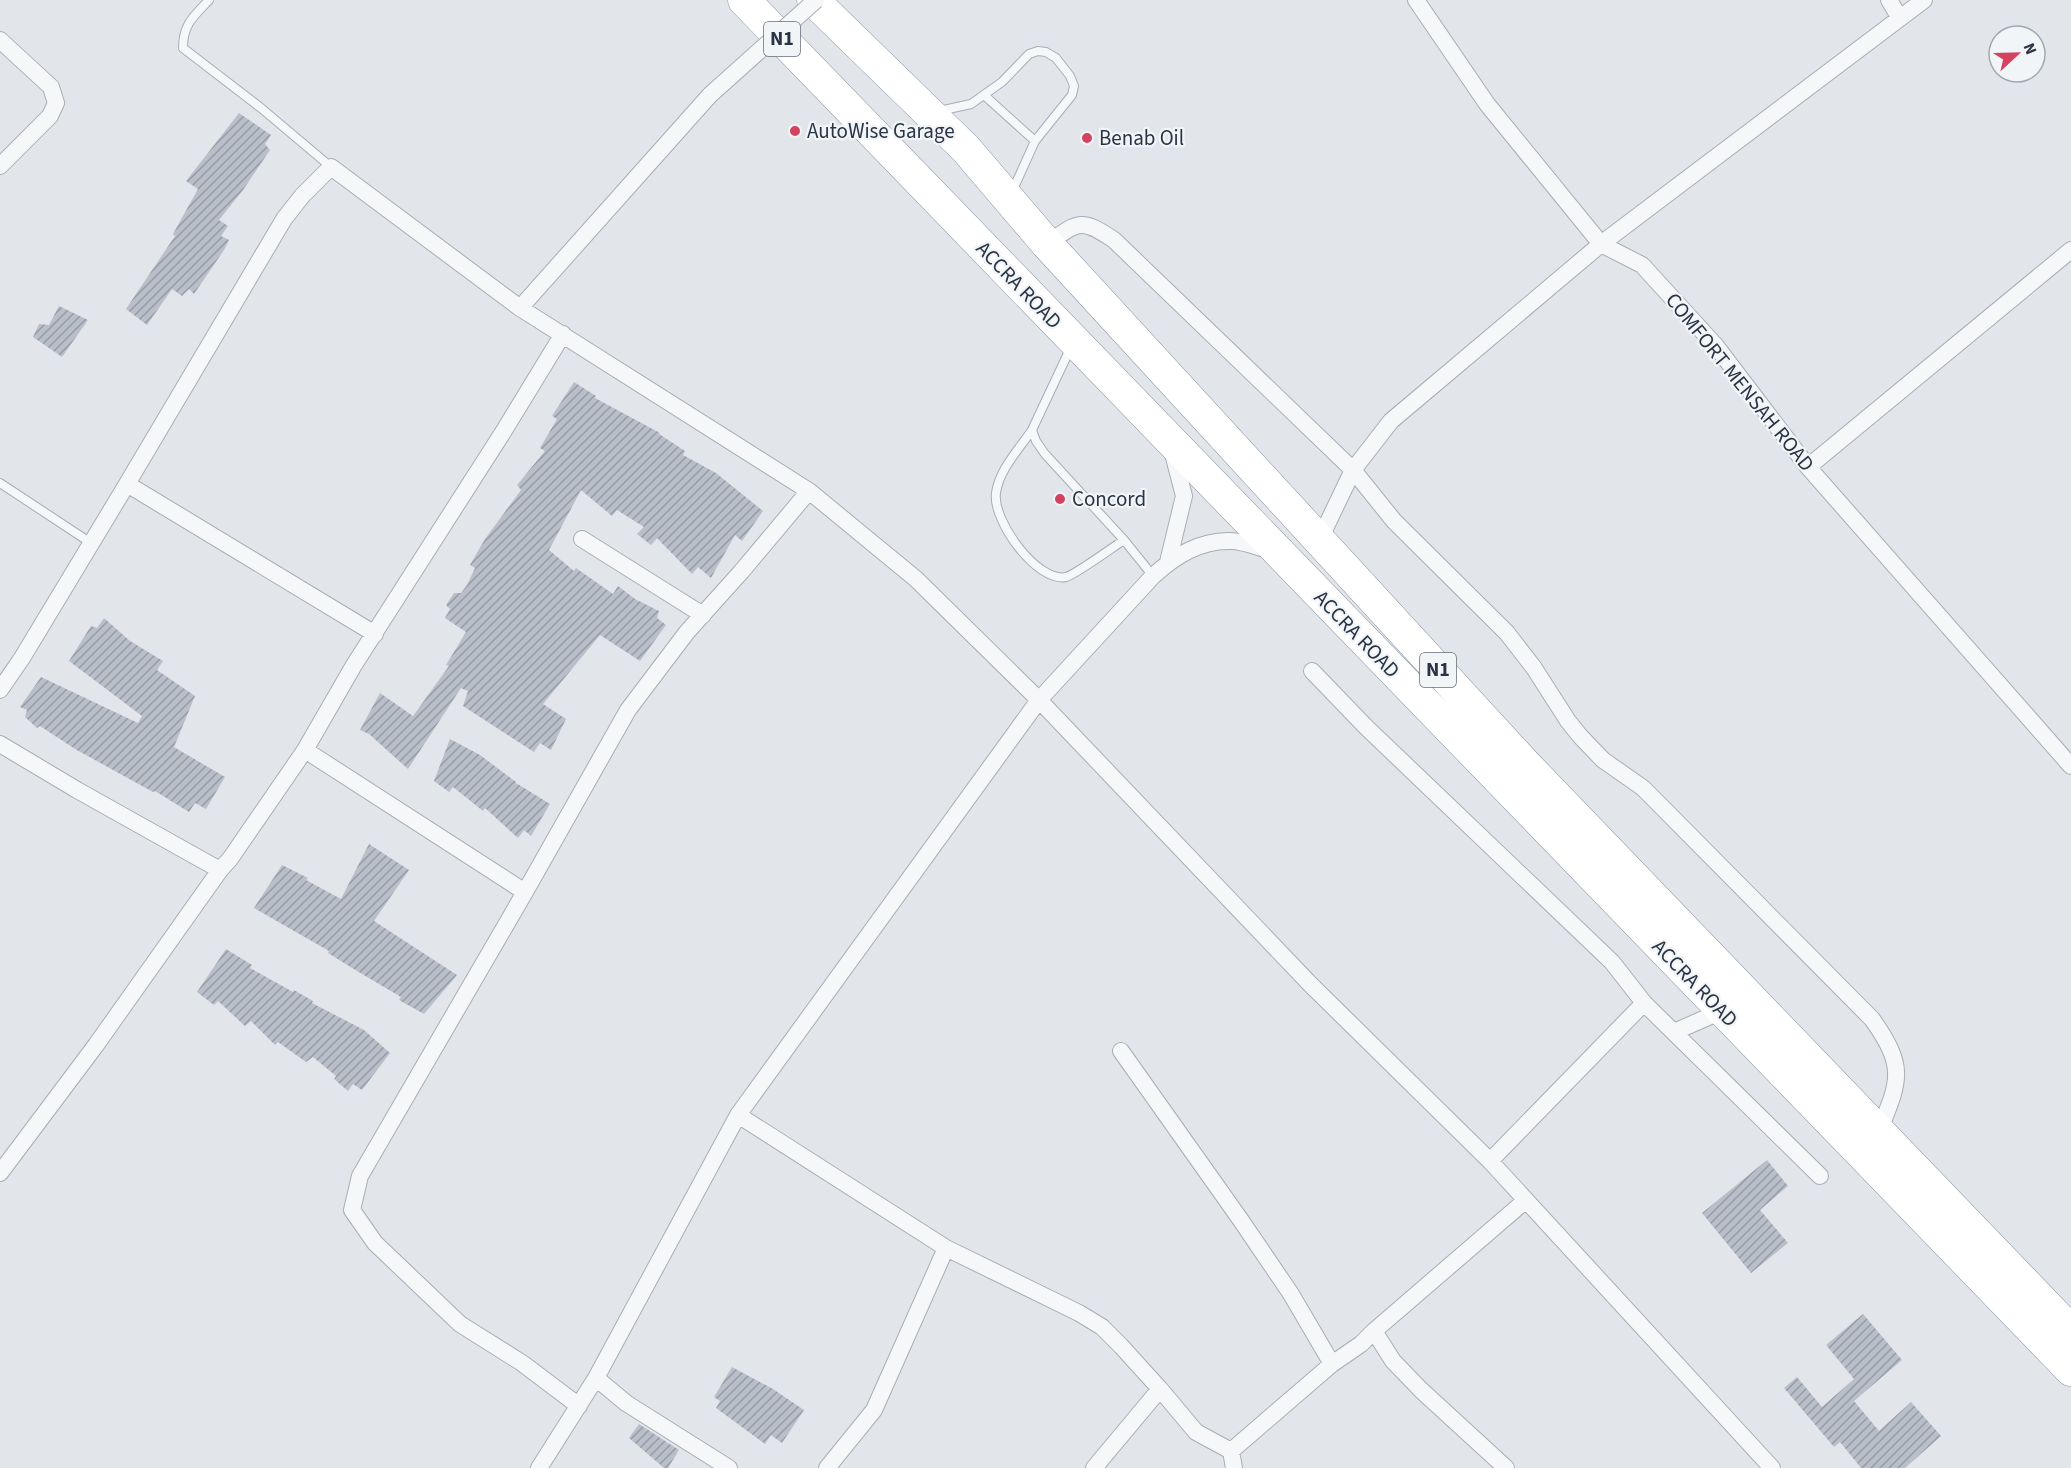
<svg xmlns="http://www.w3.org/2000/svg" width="2071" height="1468" viewBox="0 0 2071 1468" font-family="'Source Sans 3',sans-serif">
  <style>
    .building { fill: url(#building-hatch) }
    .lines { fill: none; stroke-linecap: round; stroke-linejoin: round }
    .lane-casing { stroke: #a7adb6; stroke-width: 10 }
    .street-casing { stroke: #a7adb6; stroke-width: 18 }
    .highway-casing { stroke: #8894a2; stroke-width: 33 }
    .lane { stroke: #f5f7f9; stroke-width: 8 }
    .street { stroke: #f5f7f9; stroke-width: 16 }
    .highway { stroke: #fff; stroke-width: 32 }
    .street-bridge-casing { stroke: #a7adb6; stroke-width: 18; stroke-linecap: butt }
    .street-bridge { stroke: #f5f7f9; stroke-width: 16 }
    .poi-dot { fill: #d54260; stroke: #f2f5f8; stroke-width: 2 }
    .labels { text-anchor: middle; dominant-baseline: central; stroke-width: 4.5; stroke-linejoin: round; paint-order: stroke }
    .shield { fill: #f2f5f8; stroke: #656e7a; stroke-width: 1.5 }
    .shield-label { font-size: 20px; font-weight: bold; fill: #293444 }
    .poi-label { font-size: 21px; fill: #293444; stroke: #f2f5f8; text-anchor: start }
    .street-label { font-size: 21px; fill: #293444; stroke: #f2f5f8 }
  </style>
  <defs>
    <pattern id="building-hatch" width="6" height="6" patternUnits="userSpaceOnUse" patternTransform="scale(1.5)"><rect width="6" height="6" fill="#b9bfc9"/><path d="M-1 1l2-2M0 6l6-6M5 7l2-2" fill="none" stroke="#969ca5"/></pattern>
  </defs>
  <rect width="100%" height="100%" fill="#e2e6eb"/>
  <path class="building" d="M239,113L271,135L265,144L270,150L243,190L219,220L228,226L221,236L229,240L224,250L194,294L189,289L182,296L172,289L147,325L126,309L175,236L173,234L198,189L186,181Z
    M59,306L88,320L62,357L33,337L39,324L49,325Z
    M574,382L596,396L595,398L660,433L659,434L685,451L683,455L716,473L763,511L742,541L735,535L711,578L698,567L692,574L657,538L651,545L637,534L644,527L617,510L612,516L581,490L549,550L574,571L576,568L613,594L618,586L635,599L659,611L657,618L666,625L640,661L600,635L543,704L566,719L551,750L540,743L534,752L463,706L468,691L461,688L408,769L369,734L360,730L380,693L413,716L449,666L446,665L466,632L445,618L450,609L446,605L454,593H461L467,585L475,568L470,565L485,539L521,490L517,485L545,451L540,448L557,419L552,416Z
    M104,618L130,641L163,661L157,670L195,696L174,747L225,777L206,809L195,803L189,812L155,791L153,792L75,749L40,726L37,728L25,717L27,710L20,707L41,677L138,723L142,716L69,661L91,626L97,628Z
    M450,739L480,755L516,782V783L550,804L531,836L524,830L518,838L485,808L483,811L453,787L449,792L434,781Z
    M369,844L409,870L374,921L457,975L424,1014L399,1000L401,997L357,971L328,953L329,951L254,908L282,865L308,878L306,880L341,899Z
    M226,949L252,965L250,968L293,992L294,990L313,1001L312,1003L364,1030L390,1053L362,1090L353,1084L348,1091L334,1079L336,1076L313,1057L306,1062L278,1042L275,1045L251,1021L245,1026L218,1001L214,1005L197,992Z
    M1767,1160L1788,1186L1760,1210L1788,1243L1751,1273L1702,1213Z
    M1863,1314L1902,1360L1854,1401L1879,1431L1911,1402L1941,1436L1905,1468H1861L1840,1442L1834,1447L1784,1388L1797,1377L1822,1407L1854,1379L1826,1345Z
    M732,1367L773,1389L804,1410L782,1443L771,1435L765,1444L716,1408L720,1401L714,1397Z
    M639,1424L679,1450L668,1468H664L629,1438Z"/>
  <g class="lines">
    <defs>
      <path id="lane" d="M209,0C194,16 183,24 183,48L261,108L331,167
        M984,95L1035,141
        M939,111L971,104L1002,82L1029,54L1038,51L1046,52L1056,58L1070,76L1074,86L1072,95L1035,141L1012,192
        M1071,347L1032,430L1036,441L1045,454L1124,540L1153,576
        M1032,430C1019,449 999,470 996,493C992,520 1037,583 1066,577C1075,575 1113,547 1124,540
        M0,483L91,543"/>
      <path id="street" d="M1416,0L1487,104L1601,244L1924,0
        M1889,0L1899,17
        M0,40L51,87L56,103L50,116L0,166
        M1047,244C1079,221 1081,218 1114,240L1353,470L1394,521L1507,633L1534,668L1568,721L1580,736L1603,760L1643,788L1872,1019C1906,1067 1900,1080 1879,1131
        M520,308L710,95
        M1808,467L2071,250
        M127,484L375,634
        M582,539L703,615
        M1319,541L1353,470L1391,421L1601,244L1642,265L1716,346L1808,467L2071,766
        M1168,562L1184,496L1172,450
        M1312,671L1366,727L1612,962L1644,1003L1820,1176
        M0,690L22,658L127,484L284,219L302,196L331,167L520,308L809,491L916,579L1039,700L1310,984L1490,1161L1772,1468
        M0,744L77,790L220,870
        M305,750L525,892
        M1674,1032L1722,1011
        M1121,1051L1240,1219L1291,1294L1332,1364
        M738,1115L946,1248L1079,1313L1102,1327L1121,1346L1160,1389L1196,1432L1231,1451L1234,1468
        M1490,1161L1644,1003
        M0,1173L96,1045L220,870L230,859L305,750L354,665L505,429L563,334
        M1374,1331L1393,1361L1421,1390L1506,1468
        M596,1378L626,1403L729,1468
        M579,1406L522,1363L460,1324L375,1243L352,1210L360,1176L525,892L628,710L687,632L741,572L809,491
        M1231,1451L1332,1364L1361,1344L1374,1331L1526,1200
        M539,1468L596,1378L738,1115L1039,700L1153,576C1175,556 1200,540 1231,541C1244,541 1259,548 1272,551
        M827,1468L874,1410L946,1248
        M1094,1468L1160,1389"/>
      <path id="highway" d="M744,0L2071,1370
        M813,0L966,149L1047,244L1525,764L2071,1331"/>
    </defs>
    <use href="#lane" class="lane-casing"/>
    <use href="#street" class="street-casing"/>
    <use href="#highway" class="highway-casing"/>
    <use href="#lane" class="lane"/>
    <use href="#street" class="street"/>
    <use href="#highway" class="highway"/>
    <defs>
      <path id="street-bridge" d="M710,95L816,0"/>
    </defs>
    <use href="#street-bridge" class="street-bridge-casing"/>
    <use href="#street-bridge" class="street-bridge"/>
  </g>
  <g class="poi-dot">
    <circle cx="795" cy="131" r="6"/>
    <circle cx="1087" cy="138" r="6"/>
    <circle cx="1060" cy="499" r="6"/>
  </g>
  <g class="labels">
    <g class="shield">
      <rect x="764" y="22" width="36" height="34" rx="4.5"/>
      <rect x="1420" y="653" width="36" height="34" rx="4.5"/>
    </g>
    <g class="shield-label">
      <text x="782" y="39">N1</text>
      <text x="1438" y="670">N1</text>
    </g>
    <g class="poi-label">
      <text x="807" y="131">AutoWise Garage</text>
      <text x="1099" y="138">Benab Oil</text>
      <text x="1072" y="499">Concord</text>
    </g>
    <g class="street-label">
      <text transform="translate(1019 285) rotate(46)">ACCRA ROAD</text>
      <text transform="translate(1740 382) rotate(51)">COMFORT MENSAH ROAD</text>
      <text transform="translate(1357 634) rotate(46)">ACCRA ROAD</text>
      <text transform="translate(1695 983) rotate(46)">ACCRA ROAD</text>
    </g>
  </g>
  <g transform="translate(2017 54) rotate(68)"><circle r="28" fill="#f2f5f8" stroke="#a2a8b0" stroke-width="1.5"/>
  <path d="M0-4.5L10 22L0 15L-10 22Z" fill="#d54260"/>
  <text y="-9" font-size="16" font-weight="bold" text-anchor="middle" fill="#293444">N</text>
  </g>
</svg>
